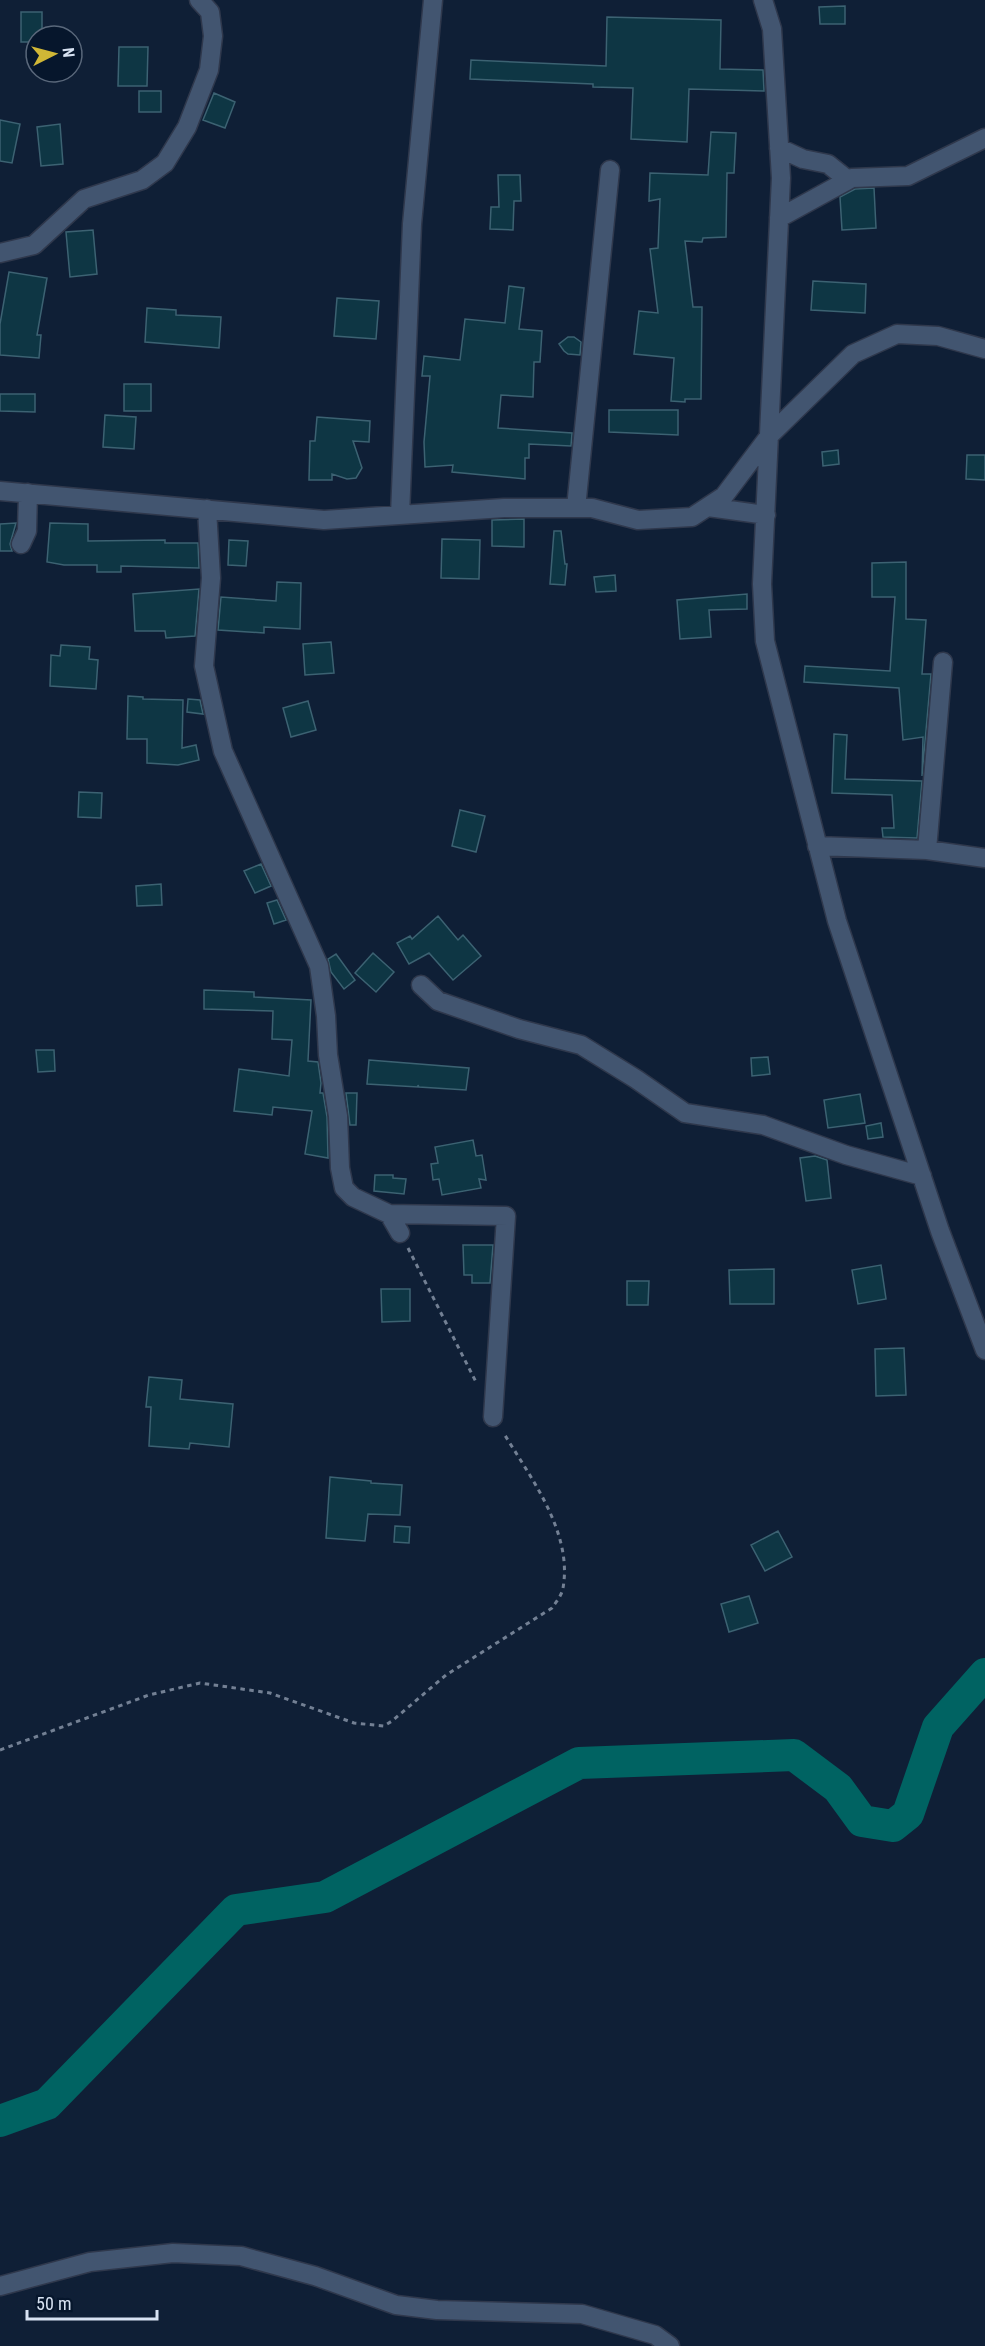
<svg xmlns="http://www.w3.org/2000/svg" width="985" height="2346" viewBox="0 0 985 2346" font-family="'Roboto Condensed',sans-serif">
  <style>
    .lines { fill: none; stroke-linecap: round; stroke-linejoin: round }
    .river { stroke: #006362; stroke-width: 32 }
    .building { fill: #0e3644; stroke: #3c6272; stroke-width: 1.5 }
    .minor-casing { stroke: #2f384c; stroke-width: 21 }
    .path { stroke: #738094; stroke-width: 3; stroke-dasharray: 4.5 4.5; stroke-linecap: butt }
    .minor { stroke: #425570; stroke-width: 18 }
  </style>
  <rect width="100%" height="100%" fill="#0f1f36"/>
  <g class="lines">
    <path class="river" d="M0,2121L47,2104L236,1910L325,1897L579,1763L794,1755L838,1788L862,1821L893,1826L908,1814L938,1727L985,1674"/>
  </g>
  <path class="building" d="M845,6V24H820L819,7Z
    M21,12H42V36H36V42H21Z
    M607,17L721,20L720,69L763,70L764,91L689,89L687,142L631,139L633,88L593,87V84L470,79L471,60L606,66Z
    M119,47H148L147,86H118Z
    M139,91H161V112H139Z
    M214,93L235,102L225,128L203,120Z
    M0,120L20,124L12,163L0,161Z
    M60,124L63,164L41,166L37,127Z
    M711,132L736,133L734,173H727L726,237L703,238L702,242L685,241L693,307H702L701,399H685V402L671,401L674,358L634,354L639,311L658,313L650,249L658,248L660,199L649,201L650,173L708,175Z
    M498,175H520L521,201H514L513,230L490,229L491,207H499Z
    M874,188L876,228L842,230L840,197L855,189Z
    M93,230L97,274L70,277L66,232Z
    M9,272L47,278L37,335H41L39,358L0,355V324Z
    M813,281L866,284L865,313L811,310Z
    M509,286L524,288L519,329L542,331L540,362H534L533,397L501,395L498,428L572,433L571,446L529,444V458H525V479L452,472L453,465L425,467L424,442L430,376H422L424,356L460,360L465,319L505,323Z
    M337,298L379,301L376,339L334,336Z
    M147,308L176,310V315L221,317L219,348L145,342Z
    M568,337H574L581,342L580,355L568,354L564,351L559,344Z
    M124,384H151V411H124Z
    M0,394H35V412L0,411Z
    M609,410H678V435L609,432Z
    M105,415L136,417L134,449L103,447Z
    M317,417L370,421L369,442L353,441L362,468L356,478L347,479L332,474V480H309L310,441H315Z
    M838,450L839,464L823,466L822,452Z
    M967,455H985V480L966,479Z
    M524,519V547L492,546V520Z
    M16,523L10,544L12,551H0V524Z
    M50,523L88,524V541L165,540V543H198L199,568L121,566V572H97V565H64L47,562Z
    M554,531H561L565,564H567L565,585L550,584Z
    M442,539L480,540L479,579L441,578Z
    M229,540L248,541L246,566L228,565Z
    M906,562V619L926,620L922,674H931L922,776L923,737L903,740L899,688L804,682L805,666L890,671L895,597H872V563Z
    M615,575L616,591L596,592L594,577Z
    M277,582L301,583L300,629L264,627V633L218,630L221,597L276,601Z
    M199,589L195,636L166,638L165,631H135L133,594Z
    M747,594V609L709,610L711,637L680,639L677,600Z
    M331,642L334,673L305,675L303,644Z
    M61,645L90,647L89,659L98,660L96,689L50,686L51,655L60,656Z
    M128,696L143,697V699L183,700L182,748L196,745L199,760L178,765L147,763V739H127Z
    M188,699L200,700L203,714L187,712Z
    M308,701L316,730L291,737L283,708Z
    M834,734L847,735L845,779L922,781L917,838L883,837L882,828H894L892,795L832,793Z
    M79,792L102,793L101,818L78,817Z
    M460,810L485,816L476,852L452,846Z
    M261,864L271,886L255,893L244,871Z
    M161,884L162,905L137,906L136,886Z
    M277,900L286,920L274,924L267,903Z
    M438,916L458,940L463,935L481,956L453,980L429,953L409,964L397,943L410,936L412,939Z
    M373,953L394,972L376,992L355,973Z
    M336,954L355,980L344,989L331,972L328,959Z
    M204,990L254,992V997L311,1000L308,1061L318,1062L321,1083L320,1093H323L327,1117L328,1158L305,1154L312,1111L273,1107L272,1115L234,1111L239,1069L289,1076L292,1040L272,1039L273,1011L204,1009Z
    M36,1050H54L55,1071L38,1072Z
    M768,1057L770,1074L752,1076L751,1058Z
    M369,1060L469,1068L466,1090L419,1087L418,1085V1087L367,1084Z
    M346,1093H357L356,1125H350Z
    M860,1094L865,1123L828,1128L824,1100Z
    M881,1123L883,1137L868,1139L866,1126Z
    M473,1140L476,1156L482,1155L486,1180L479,1179L481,1188L442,1195L439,1179L433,1180L431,1164L438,1163L435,1147Z
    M815,1156L827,1160L831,1198L806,1201L800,1158Z
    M375,1175H393V1178L406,1179L404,1194L374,1191Z
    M463,1245H493L490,1283H472V1275H464Z
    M881,1265L886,1299L858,1304L852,1270Z
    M774,1269V1304H730L729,1270Z
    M627,1281H649L648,1305H627Z
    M381,1289H410V1321L382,1322Z
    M904,1348L906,1395L876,1396L875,1349Z
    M149,1377L182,1380L180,1399L233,1404L229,1447L190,1443L189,1449L149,1446L151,1407H146Z
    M330,1477L371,1481V1483L402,1485L400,1515L368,1514L365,1541L326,1538Z
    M395,1526L410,1527L409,1543L394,1542Z
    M778,1531L792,1557L765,1571L751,1545Z
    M749,1596L758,1623L729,1632L721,1604Z"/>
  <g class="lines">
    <defs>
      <path id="minor" d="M763,0L772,29L781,178L762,584L765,641L837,921L940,1231L985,1350
        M779,148L803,159L828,164L848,180
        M779,218L852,178L908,176L985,138
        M0,253L34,245L84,199L142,180L165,163L187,127L209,70L213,36L210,12L199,0
        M0,491L324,520L504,508H592L638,520L692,517L724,496L770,435L853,354L897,334L938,336L985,349
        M708,507L766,515
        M576,508L610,170
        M207,509L211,578L204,666L223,751L319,966L326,1016L328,1055L338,1116L340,1168L344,1188L353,1197L389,1214L400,1233
        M400,515L412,224L433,0
        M21,544L27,531L28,493
        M817,846L927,850L985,858
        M927,850L943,662
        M421,985L438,1001L519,1029L581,1045L636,1079L685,1113L763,1125L846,1155L922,1176
        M389,1214L506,1216L493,1417
        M0,2286L90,2262L173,2253L241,2256L315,2276L396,2305L437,2310L582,2314L655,2335L670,2346"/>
    </defs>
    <use href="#minor" class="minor-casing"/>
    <path class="path" d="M408,1248L477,1384
      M0,1750L149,1695L200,1683L270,1693L354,1723L384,1726L392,1721L446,1675L552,1608C556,1602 562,1595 563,1588C573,1532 530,1477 503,1432"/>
    <use href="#minor" class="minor"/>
  </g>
  <g transform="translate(54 54) rotate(84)"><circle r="28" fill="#06162c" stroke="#5a687b" stroke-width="1.5"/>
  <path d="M0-4.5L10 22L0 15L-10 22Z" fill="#d0b736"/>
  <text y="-9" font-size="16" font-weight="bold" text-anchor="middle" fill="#d7e2f2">N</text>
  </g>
  <path d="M27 2310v9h130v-9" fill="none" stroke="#d7e2f2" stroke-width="3"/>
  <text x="36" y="2310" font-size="18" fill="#d7e2f2" stroke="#06162c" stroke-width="4.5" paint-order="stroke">50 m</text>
</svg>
